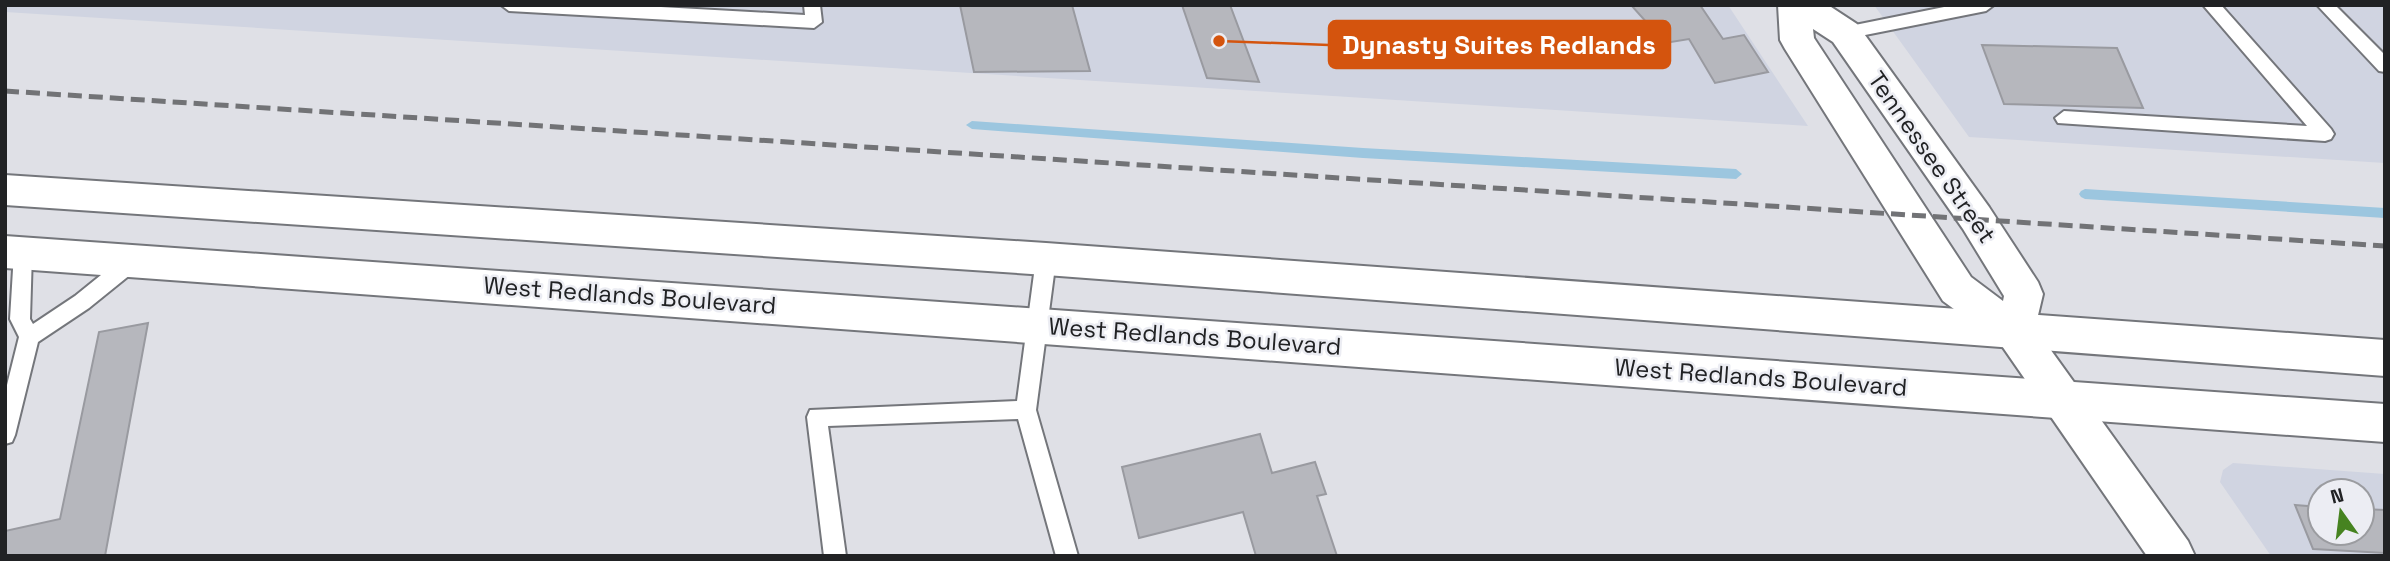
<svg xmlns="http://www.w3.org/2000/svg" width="2390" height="561" viewBox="0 0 2390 561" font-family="'Space Grotesk',sans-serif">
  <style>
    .built { fill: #d0d4e1; fill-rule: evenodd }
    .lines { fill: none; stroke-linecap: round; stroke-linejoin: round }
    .stream { fill: #9cc6df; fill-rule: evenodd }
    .building { fill: #b6b7bd; stroke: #999aa0; stroke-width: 2 }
    .service-casing { stroke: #74767b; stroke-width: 4 }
    .secondary-casing { stroke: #74767b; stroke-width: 4 }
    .primary-casing { stroke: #74767b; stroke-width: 4 }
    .service { fill: #fff; fill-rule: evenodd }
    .secondary { fill: #fff; fill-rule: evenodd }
    .primary { fill: #fff; fill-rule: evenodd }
    .rail { stroke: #727376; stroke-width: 5; stroke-dasharray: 14 7; stroke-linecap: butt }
    .labels { text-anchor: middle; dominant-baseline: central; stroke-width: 5; stroke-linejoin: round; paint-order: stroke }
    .street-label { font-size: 24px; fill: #212224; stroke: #ecedf3 }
    .leader { fill: none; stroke: #d4540e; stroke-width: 2.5 }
    .callout-dot { fill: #d4540e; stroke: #ecedf3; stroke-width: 2.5 }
    .callout { fill: #d4540e; stroke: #d4540e; stroke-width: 2.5 }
    .callout-label { font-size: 26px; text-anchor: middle; font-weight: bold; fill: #fff }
  </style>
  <rect width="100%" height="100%" fill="#dfe0e6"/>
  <path class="built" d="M5,5H1728L1808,126L5,12Z
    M1874,5H2385V163L1969,137Z
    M2233,463L2385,474V556H2271L2220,482L2223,470ZM2320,491H2362V533H2320Z"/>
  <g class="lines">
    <path class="stream" d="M972,121L1363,148L1736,169L1742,174L1736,179L1363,158L972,129L966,125Z
      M2085,189L2385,208V218L2085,199L2081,197L2079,194L2081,191Z"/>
  </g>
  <path class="building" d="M960,5H1072L1090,71L974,72Z
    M1182,5H1230L1259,82L1207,78Z
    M1631,5H1700L1723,39L1744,35L1768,72L1715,83L1689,39L1665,43Z
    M1982,45L2117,48L2143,108L2004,104Z
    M148,323L105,556H5V531L60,519L99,332Z
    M1260,434L1272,473L1315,462L1326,494L1317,496L1337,556H1256L1243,512L1139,538L1122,467Z
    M2295,505L2320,507V533H2362V509L2385,510V553L2313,549Z"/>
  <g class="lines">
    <defs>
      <path id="service" d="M501,5H625L805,15L804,5H820L822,22L814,28L509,11Z
        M1954,5H1994L1986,11L1845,39L1837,33L1845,27Z
        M2203,5H2221L2331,129L2334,134L2331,139L2325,141L2058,123L2055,118L2064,111L2307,126Z
        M2317,5H2335L2385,55V72L2379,71Z
        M23,245L30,247L32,253L30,319L33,324L75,296L127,254H141L144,260L141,266L89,308L38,342L15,435L12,442L5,444V393L19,337L10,319L14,253L16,247Z
        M1046,251L1053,253L1056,259L1036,410L1078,556H1056L1018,419L828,426L846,556H824L807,417L810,410L1017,401L1036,259L1039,253Z"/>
      <path id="secondary" d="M1778,5H1828L1857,24L1989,207L2038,282L2043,294L2035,328L2188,541L2195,556H2147L2000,343L1943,301L1785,49L1780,40ZM1813,29L1833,42L1963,229L2004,296L2003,301L1971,277L1814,38Z"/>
      <path id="primary" d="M5,175L1046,243L2385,340V376L1046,275L5,205Z
        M5,236L2385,404V442L5,268Z"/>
    </defs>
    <use href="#service" class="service-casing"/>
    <use href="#secondary" class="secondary-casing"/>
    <use href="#primary" class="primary-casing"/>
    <use href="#service" class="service"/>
    <use href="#secondary" class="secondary"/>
    <use href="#primary" class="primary"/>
    <path class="rail" d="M5,91L2385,246"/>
  </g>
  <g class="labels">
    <g class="street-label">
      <text transform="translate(1932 157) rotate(55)">Tennessee Street</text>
      <text transform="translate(630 295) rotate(4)">West Redlands Boulevard</text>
      <text transform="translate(1195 336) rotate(4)">West Redlands Boulevard</text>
      <text transform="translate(1761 377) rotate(4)">West Redlands Boulevard</text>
    </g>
  </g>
  <path class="leader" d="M1219 41L1329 45"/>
  <circle class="callout-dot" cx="1219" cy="41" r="7"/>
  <rect class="callout" x="1329" y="21" width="341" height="47" rx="7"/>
  <g class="callout-label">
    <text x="1499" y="54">Dynasty Suites Redlands</text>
  </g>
  <rect width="2390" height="561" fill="none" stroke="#212224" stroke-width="14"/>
  <g transform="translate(2341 512) rotate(346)"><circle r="33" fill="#ecedf3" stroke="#9b9ca0" stroke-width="2"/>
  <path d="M0-5L12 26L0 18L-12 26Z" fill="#468320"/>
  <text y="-10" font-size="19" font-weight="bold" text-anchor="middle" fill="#212224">N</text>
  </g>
</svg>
